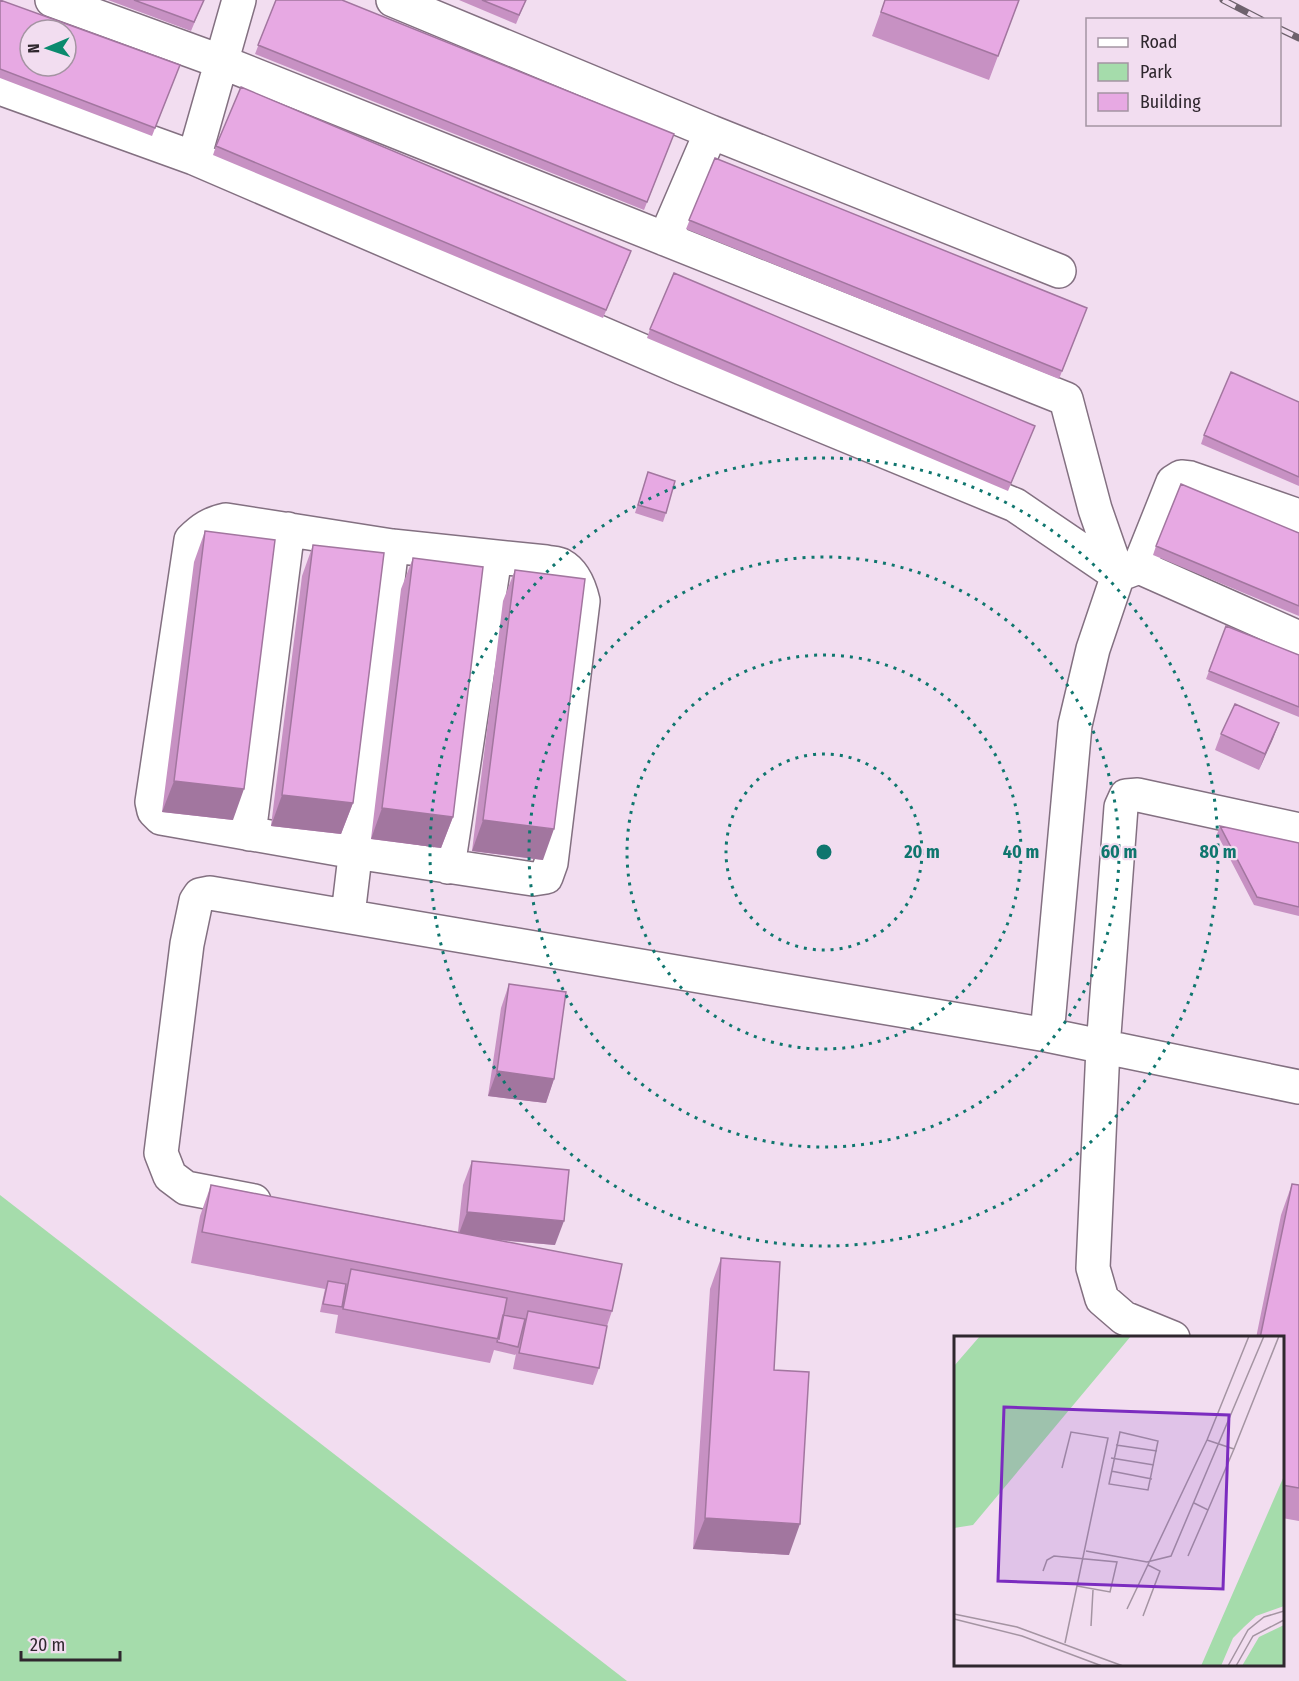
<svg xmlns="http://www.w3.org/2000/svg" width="1299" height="1681" viewBox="0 0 1299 1681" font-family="'Fira Sans Condensed',sans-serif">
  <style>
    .green { fill: #a5dcab }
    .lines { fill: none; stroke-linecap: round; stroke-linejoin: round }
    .minor-casing { stroke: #837081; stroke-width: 36 }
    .minor { stroke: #fff; stroke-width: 33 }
    .rail-casing { stroke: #6e626d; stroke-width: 7 }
    .rail { stroke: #f2ddf0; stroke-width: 4.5; stroke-dasharray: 14; stroke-linecap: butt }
    .wall { fill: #c791c3 }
    .shaded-wall { fill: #a2769f }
    .building { fill: #e7a9e3; stroke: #a2769f; stroke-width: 1.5; fill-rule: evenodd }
    .ring { fill: none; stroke: #0f766e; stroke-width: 3; stroke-dasharray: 3 6 }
    .inset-road { fill: none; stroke: #a494a2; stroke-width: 1.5 }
    .view { fill: #7b2cbf; fill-opacity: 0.15; stroke: #7b2cbf; stroke-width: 3 }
    .inset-edge { fill: none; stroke: #2f272e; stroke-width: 3 }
    .centre { fill: #0f766e; stroke: #f2ddf0; stroke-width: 3 }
    .ring-label { font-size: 18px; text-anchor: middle; font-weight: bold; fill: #0f766e; stroke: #f2ddf0; stroke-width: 4.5; stroke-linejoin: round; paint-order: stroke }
  </style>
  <rect width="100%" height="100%" fill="#f2ddf0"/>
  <path class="green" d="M0,1195L627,1681H0Z"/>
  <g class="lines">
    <defs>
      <path id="minor" d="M52,0L222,62L1066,399L1095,509L1118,575L1093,649L1075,725L1047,1035
        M393,0L711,132L665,239
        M0,88L194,158L682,368L1015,505L1118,575L1139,567L1299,638
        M711,132L1059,271
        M194,158L239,0
        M226,520L392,546L546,562C550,563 558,563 561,565C574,572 580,588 583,601L551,863L546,877L533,879L355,852L161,818L154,811L152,802L191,540C202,529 211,523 226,520Z
        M1139,567L1173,482L1181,477L1190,478L1299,516
        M249,834L288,529
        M448,867L495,557
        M348,915L392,546
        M254,1201L186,1188L170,1176L161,1153L187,944L196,901L200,895L210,893L1047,1035L1299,1087
        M1173,1338L1124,1318L1102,1299L1093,1268L1103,1048L1121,807L1126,796L1138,795L1299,830"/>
    </defs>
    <use href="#minor" class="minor-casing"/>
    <use href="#minor" class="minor"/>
    <defs>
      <path id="rail" d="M1223,0L1262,20
        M1280,29L1299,38"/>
    </defs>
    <use href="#rail" class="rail-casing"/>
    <use href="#rail" class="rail"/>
  </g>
  <path class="wall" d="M0,0L180,65L152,136L0,78Z
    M108,0H204L191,31Z
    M276,0L674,134L644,210L255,54Z
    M459,0H526L516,24Z
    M885,0H1019L989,80L872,36Z
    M216,146L628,259L603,318L213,155Z
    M715,158L1087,308L1059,379L686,229Z
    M650,329L1035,426L1008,491L647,338Z
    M1299,402V486L1201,444L1204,435Z
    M648,472L666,513L663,522L635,513Z
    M205,531L233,820L162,812L194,562Z
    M1299,533V616L1153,555L1156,546Z
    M313,545L353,803L341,834L271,826L302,576Z
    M413,558L453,817L441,848L371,839L401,589Z
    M515,570L543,860L472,851L503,601Z
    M1226,626L1299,655V717L1206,679Z
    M1279,723L1259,770L1215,750L1221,734Z
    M1220,826L1299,843V916L1254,905L1217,834Z
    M509,984L554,1079L546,1103L488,1096L501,1008Z
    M472,1161L555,1245L495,1240L612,1311L607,1326L599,1368L593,1385L513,1369L516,1354L515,1355L494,1350L490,1363L335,1333L338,1315L320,1312L325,1289L191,1263L200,1216L211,1185L458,1232L463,1185Z
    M1292,1184L1299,1185V1521L1282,1518V1338H1256L1281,1215Z
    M721,1258L789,1555L693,1549L710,1289Z"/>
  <path class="shaded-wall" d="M1279,723L1273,739L1259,770L1265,754Z
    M174,781L244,789L233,820L162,812Z
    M282,795L353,803L341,834L271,826Z
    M382,808L453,817L441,848L371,839Z
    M483,820L554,829L543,860L472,851Z
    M497,1071L554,1079L546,1103L488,1096Z
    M467,1212L564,1221L555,1245L458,1236Z
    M705,1518L800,1524L789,1555L693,1549Z"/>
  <path class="building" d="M0,0L180,65L155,128L0,69ZM30,30H66V66H30Z
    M134,0H204L194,22Z
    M276,0H342L674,134L647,202L258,45Z
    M482,0H526L519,15Z
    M885,0H1019L998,56L881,12Z
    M241,87L631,251L606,310L216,146Z
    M715,158L1087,308L1062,371L689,220Z
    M674,273L1035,426L1011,483L650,329Z
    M1231,372L1299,402V477L1204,435Z
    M648,472L675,481L666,513L638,505Z
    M1181,484L1299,533V606L1156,546Z
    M205,531L275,540L244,789L174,781Z
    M313,545L384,553L353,803L282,795Z
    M413,558L483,567L453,817L382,808Z
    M515,570L585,579L554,829L483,820Z
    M1226,626L1299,655V707L1209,671Z
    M1235,704L1279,723L1265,754L1221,734Z
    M1220,826L1299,843V907L1257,897Z
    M509,984L566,992L554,1079L497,1071Z
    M472,1161L569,1170L564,1221L467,1212Z
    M1292,1184L1299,1185V1488L1282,1485V1338H1260Z
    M211,1185L622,1264L612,1311L202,1232Z
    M721,1258L780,1262L774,1370L809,1372L800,1524L705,1518Z
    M351,1269L507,1298L499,1339L343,1309Z
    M328,1281L346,1284L342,1307L323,1304Z
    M528,1311L607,1326L599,1368L519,1353Z
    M503,1315L525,1319L518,1347L497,1342Z"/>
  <g class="ring">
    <circle cx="824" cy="852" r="98"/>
    <circle cx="824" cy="852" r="197"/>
    <circle cx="824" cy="852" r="295"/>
    <circle cx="824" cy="852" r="394"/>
  </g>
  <g transform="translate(954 1336)">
    <rect width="330" height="330" fill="#f2ddf0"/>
    <path d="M26,0H177L19,189L0,192V30ZM330,140V270L302,280L290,291L279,302L267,330H247ZM330,289V330H288L305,301Z" fill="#a5dcab"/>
    <path class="inset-road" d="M166,96L204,105L194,154L155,148ZM253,104L280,113L325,0M162,109L203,115M157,122L200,129M108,132L117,96L154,102L111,307M157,135L198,143M240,167L254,174L280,113M132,215L193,226L217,220L310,0M234,220L254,174M89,235L93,224L100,220L163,226L156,256L123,250M173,273L253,104L295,0M0,278L63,291L169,330M189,280L206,235L194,229M0,283L68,300L148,330M137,290L139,254M274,330L294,294L310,281L330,275M282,330L299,300L330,284"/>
    <path class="view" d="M50,71L275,79L269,253L44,245Z"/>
    <rect width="330" height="330" class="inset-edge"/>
  </g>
  <circle cx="824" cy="852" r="9" class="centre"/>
  <g class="ring-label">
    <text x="922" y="858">20 m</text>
    <text x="1021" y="858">40 m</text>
    <text x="1119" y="858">60 m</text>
    <text x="1218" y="858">80 m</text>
  </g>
  <rect x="1086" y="18" width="195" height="108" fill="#f2ddf0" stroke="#a494a2" stroke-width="1.5"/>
  <rect x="1098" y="38" width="30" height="9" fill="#ffffff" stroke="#a494a2" stroke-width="1.5"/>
  <text x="1140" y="48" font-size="18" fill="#2f272e">Road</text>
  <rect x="1098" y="63" width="30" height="18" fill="#a5dcab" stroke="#a494a2" stroke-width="1.5"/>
  <text x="1140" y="78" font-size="18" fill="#2f272e">Park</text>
  <rect x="1098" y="93" width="30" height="18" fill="#e7a9e3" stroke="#a494a2" stroke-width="1.5"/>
  <text x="1140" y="108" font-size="18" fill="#2f272e">Building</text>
  <g transform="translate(48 48) rotate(268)"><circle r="28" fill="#f2ddf0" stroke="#a494a2" stroke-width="1.5"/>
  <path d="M0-4.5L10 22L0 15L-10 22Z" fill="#0a8a6e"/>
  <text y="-9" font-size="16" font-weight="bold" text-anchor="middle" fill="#2f272e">N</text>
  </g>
  <path d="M21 1651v9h99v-9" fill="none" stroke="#2f272e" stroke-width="3"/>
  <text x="30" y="1651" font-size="18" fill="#2f272e" stroke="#f2ddf0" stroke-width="4.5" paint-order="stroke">20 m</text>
</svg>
